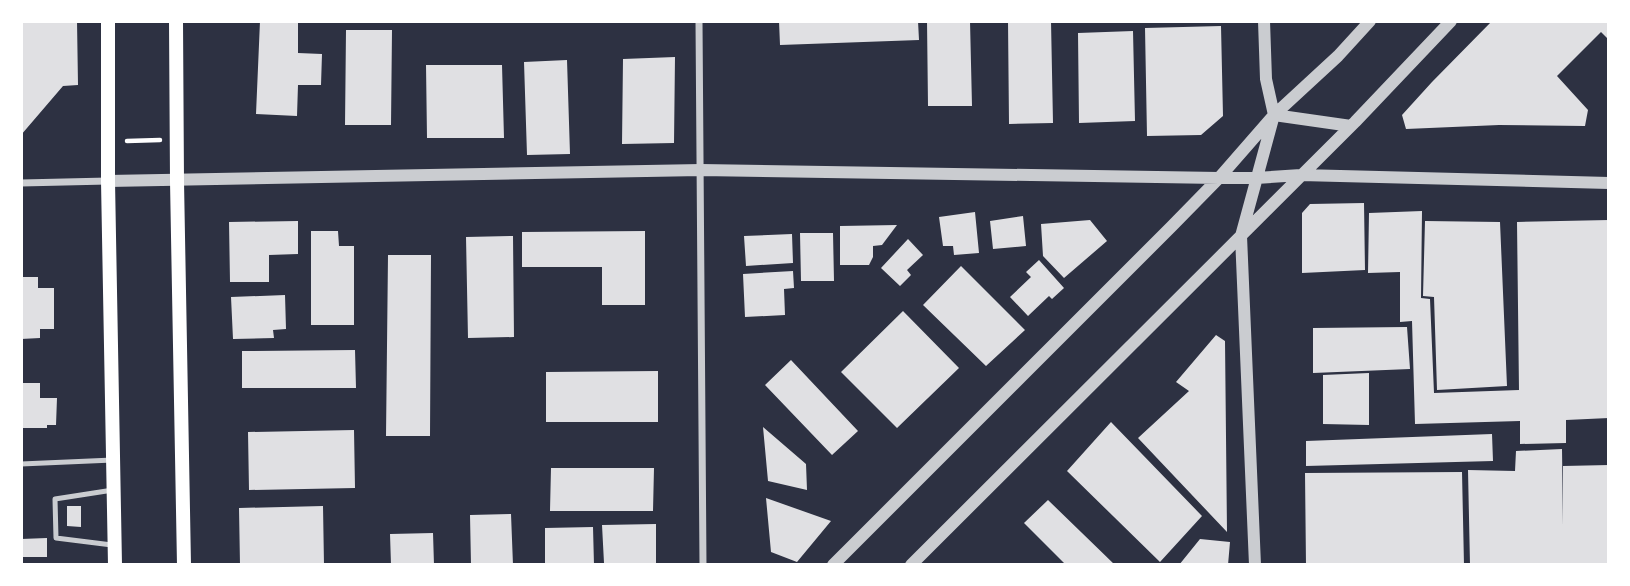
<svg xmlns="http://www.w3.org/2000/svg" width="1630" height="586" viewBox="0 0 1630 586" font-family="Raleway,sans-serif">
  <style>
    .building { fill: #e0e0e3 }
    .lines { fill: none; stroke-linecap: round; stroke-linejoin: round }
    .path { stroke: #fff; stroke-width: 4.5 }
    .service { stroke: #caccd0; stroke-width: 5 }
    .minor { stroke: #caccd0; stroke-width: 7 }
    .tertiary { stroke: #caccd0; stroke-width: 12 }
    .secondary { stroke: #fff; stroke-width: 14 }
  </style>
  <rect width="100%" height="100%" fill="#2d3142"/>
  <path class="building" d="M21,21H77L78,85L63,86L21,135Z
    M260,21L298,23V53L322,54L321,85H298L297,116L256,114Z
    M779,21H918L919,40L780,45Z
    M927,21H970L972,106H928Z
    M1008,21H1051L1053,123L1009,124Z
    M1492,21H1609V40L1601,32L1557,76L1588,110L1585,126L1499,125L1406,129L1402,115L1432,82Z
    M1221,26L1223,116L1201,135L1147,136L1145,28Z
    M346,30H392L391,125H345Z
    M1133,31L1135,121L1079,123L1078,33Z
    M675,57L674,143L622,144L623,59Z
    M567,60L570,154L527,155L524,62Z
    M426,65H502L504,138H427Z
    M1364,203L1365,270L1302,273V213L1310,204Z
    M1422,211L1421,298L1430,299L1434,393L1519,390L1517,222L1609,220V418L1566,420V443L1520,444V421L1415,424L1412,321L1400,322V272L1368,273L1369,213Z
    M975,212L979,253L954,255L953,246H943L939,217Z
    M1023,216L1026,246L993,249L990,221Z
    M1090,220L1107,241L1064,278L1043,256L1041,224Z
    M298,221V254L269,255V282H230L229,222Z
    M1425,221L1500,222L1507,386L1437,390L1434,297L1423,296Z
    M897,225L882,245L873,246V257L869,265H840V226Z
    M311,231H338L339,246H354V325H311Z
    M645,231V305H602V267H522V232Z
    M800,233H833L834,281H801Z
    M792,234L793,263L746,266L744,236Z
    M513,236L514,337L468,338L466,237Z
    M908,239L923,255L907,270L911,275L900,286L881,268Z
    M388,255H431L430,436H386Z
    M1039,260L1064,288L1052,299L1049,296L1028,316L1010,297L1031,277L1026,272Z
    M961,266L1025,330L986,366L923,305Z
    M793,271L794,288L784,289L785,315L745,317L743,274Z
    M21,277H38V288H54V329H40V338L21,339Z
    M285,295L286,329L273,330L274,338L233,339L231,297Z
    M903,311L959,368L897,428L841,372Z
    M1407,327L1410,369L1313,373V328Z
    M1216,335L1225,341L1227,532L1138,438L1189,391L1176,382Z
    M355,350L356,388H242V351Z
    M791,360L858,431L832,455L765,385Z
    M658,371V422H546V372Z
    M1369,373V425L1323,424V375Z
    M21,383H40V398H57L56,425H47V428H21Z
    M1111,422L1202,516L1160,562L1067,471Z
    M763,427L806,464L807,490L768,481Z
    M354,430L355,488L249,490L248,432Z
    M1492,434L1493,461L1306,466V441Z
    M1562,449L1563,526V466L1609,465V565H1470L1468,470L1515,471L1516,451Z
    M551,468H654L653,511H550Z
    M1462,472L1464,565H1306L1305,473Z
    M766,498L831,521L797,562L771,552Z
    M1048,500L1115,565H1066L1024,523Z
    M67,506H81V527L67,526Z
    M323,506L324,565H240L239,508Z
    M511,514L513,565H471L470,515Z
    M656,524V563H604L602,525Z
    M593,527L594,565H545V528Z
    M433,533L434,565H391L390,534Z
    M47,538V557H21V539Z
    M1200,539L1230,542L1228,565H1179Z"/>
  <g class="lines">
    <path class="path" d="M127,141L160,140"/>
    <path class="service" d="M21,464L113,460
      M112,545L56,538L55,499L113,490"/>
    <path class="minor" d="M699,21L703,565
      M21,183L108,181"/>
    <path class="tertiary" d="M1274,115L1351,126
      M108,181L701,170L1219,178H1256L1301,175L1609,183
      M833,565L1172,226L1219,178L1274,115L1338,56L1370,21
      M911,565L1355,122L1451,21
      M1255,565L1241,236L1274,115L1266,79L1264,21"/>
    <path class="secondary" d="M108,21V181L115,565
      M176,21L177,181L184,565"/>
  </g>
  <rect width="1630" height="586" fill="none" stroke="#ffffff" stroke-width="46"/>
</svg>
